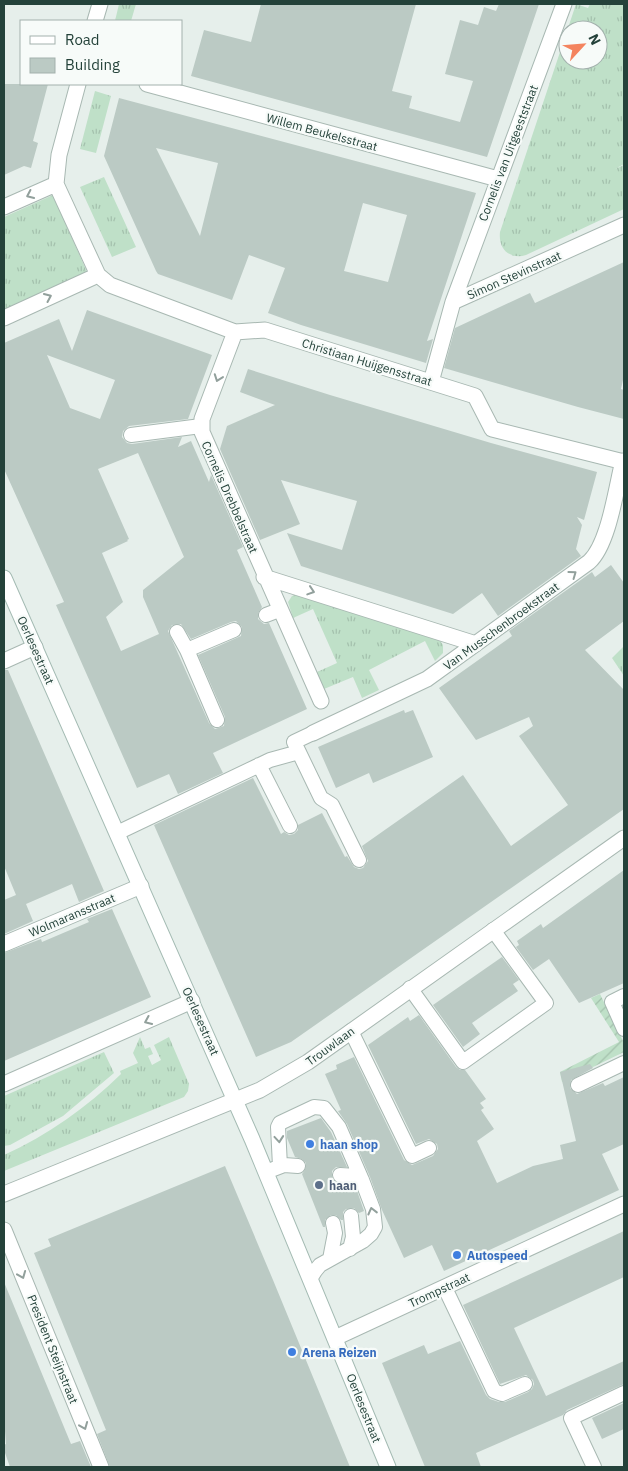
<svg xmlns="http://www.w3.org/2000/svg" width="628" height="1471" viewBox="0 0 628 1471" font-family="'IBM Plex Sans',sans-serif">
  <style>
    .grass { fill: url(#grass-tufts); fill-rule: evenodd }
    .garden { fill: url(#garden-furrows) }
    .building { fill: #bbcac4; fill-rule: evenodd }
    .lines { fill: none; stroke-linecap: round; stroke-linejoin: round }
    .lane-casing { stroke: #a8b8b2; stroke-width: 16 }
    .street-casing { stroke: #a8b8b2; stroke-width: 17 }
    .secondary-casing { stroke: #a4bbb3; stroke-width: 17 }
    .lane { stroke: #fff; stroke-width: 14 }
    .street { stroke: #fff; stroke-width: 15 }
    .secondary { stroke: #fff; stroke-width: 15 }
    .oneway { stroke: #92a09c }
    .shop-dot { fill: #3f7fe0; stroke: #f7fbf9; stroke-width: 2 }
    .service-dot { fill: #5c6f8a; stroke: #f7fbf9; stroke-width: 2 }
    .labels { text-anchor: middle; dominant-baseline: central; stroke-width: 4.5; stroke-linejoin: round; paint-order: stroke }
    .street-label { font-size: 12px; fill: #24423a; stroke: #f7fbf9 }
    .shop-label { font-size: 12px; font-weight: bold; fill: #366cbe; stroke: #f7fbf9; text-anchor: start }
    .service-label { font-size: 12px; font-weight: bold; fill: #4e5e75; stroke: #f7fbf9; text-anchor: start }
  </style>
  <defs>
    <pattern id="grass-tufts" width="24" height="20" patternUnits="userSpaceOnUse" patternTransform="scale(1.25)"><rect width="24" height="20" fill="#bfe0c8"/><path d="M3 7l-1-3M5 7V3M7 7l1-3M15 17l-1-3M17 17v-4M19 17l1-3" fill="none" stroke="#a4c1ad"/></pattern>
    <pattern id="garden-furrows" width="10" height="10" patternUnits="userSpaceOnUse" patternTransform="scale(1.25)"><rect width="10" height="10" fill="#bfe0c8"/><path d="M-1 1l2-2M0 10L10 0M9 11l2-2" fill="none" stroke="#a4c1ad"/></pattern>
  </defs>
  <rect width="100%" height="100%" fill="#e6efeb"/>
  <path class="grass" d="M119,4H136L131,21H115Z
    M576,4L588,8L590,4H624V164L615,169L624,165V209L526,255C510,260 498,249 500,232ZM568,30H598V60H568Z
    M95,91L111,96L96,153L80,149Z
    M104,177L136,247L112,257L80,187Z
    M53,195L87,272L4,310V217Z
    M298,594L438,638L443,645V653L435,661L425,641L369,670L379,690L362,698L353,677L324,689L317,672L337,663L313,609L293,618L288,602L292,596Z
    M624,646V676L612,658Z
    M140,1037L145,1049L150,1047L153,1054L148,1056L152,1065L161,1060L154,1045L169,1037L189,1084L188,1091L184,1097L4,1171V1155C48,1135 86,1108 121,1074L120,1071L138,1063L133,1053Z
    M104,1052L114,1073L63,1116L10,1145L4,1146V1096Z"/>
  <path class="garden" d="M600,994L624,1043V1052L562,1082L560,1072L619,1042L591,998Z"/>
  <path class="building" d="M261,4H416L392,91L412,96L409,108L460,122L473,81L445,74L460,20L478,25L484,7L496,11L499,4H539L487,157L191,76L204,30L251,42Z
    M4,84H48L33,141L38,143L31,168L24,166L4,175Z
    M119,98L476,193L427,341L433,339L426,363L301,325L268,313L285,268L249,255L232,300L158,274L156,271L104,156ZM156,148L218,163L200,236ZM363,203L407,215L388,282L344,271Z
    M624,262V375L621,389L624,390V419L578,407L444,368L455,328L530,293L535,303Z
    M87,310L212,355L188,419L129,426L123,431L122,437L127,443L132,444L182,437L178,447L191,441L209,482L211,475L243,547L237,550L262,607L258,613V619L264,624L269,623L307,709L213,753L223,773L178,794L169,774L137,788L56,605L64,602L4,469V343L59,319L72,351ZM47,355L115,380L100,419L70,408ZM138,453L184,557L143,590V597L159,634L121,651L106,617L123,602L102,553L128,541L127,540L129,539L98,469ZM236,621L242,627L241,636L198,655L225,717L224,726L215,729L209,723L168,631L172,625L181,624L191,639L231,622Z
    M248,369L330,395L491,443L597,472L584,520L577,517L582,525L576,549L581,556L498,616L482,593L453,614L301,566L287,533L342,550L357,501L281,480L300,524L260,540L220,449L227,426L275,405L240,392Z
    M611,565L624,583V621L585,650L624,690V809L291,1042L256,1057L154,825L253,778L281,834L284,832L289,835L294,834L298,830V825L322,813L345,857L347,856L354,867L359,869L363,868L368,861L362,846L463,775L511,846L568,805L519,736L533,726L529,717L476,740L439,688L512,636L509,631L592,572L595,577Z
    M4,670H8L104,891L79,902L72,884L26,904L33,921L4,934V900L16,895L4,866Z
    M404,710L405,713L413,710L433,757L373,783L369,773L336,788L318,747Z
    M624,870V983L579,1003L549,959L533,970L516,947L519,945L517,941L541,924L543,928Z
    M112,909L151,997L4,1061V953L41,939L42,942L89,922L87,919Z
    M502,957L519,980L513,984L518,991L472,1023L480,1034L463,1047L433,1005Z
    M419,1015L456,1067L460,1070H465L486,1099L480,1103L484,1108L481,1110L494,1129L477,1141L497,1183L533,1166L563,1159L560,1145L576,1141L560,1072L590,1064L593,1068L571,1080L570,1088L577,1094L603,1083L605,1086L624,1077V1144L602,1154L619,1190L444,1271L432,1245L404,1258L382,1210L370,1177L347,1124L338,1111L341,1110L325,1074L337,1069L336,1065L354,1057L404,1160L412,1165L433,1156L438,1149L437,1144L429,1139L416,1144L368,1045L408,1017L410,1021Z
    M321,1118L331,1132L347,1167H336L332,1171V1178L339,1184L355,1185L364,1211L359,1213L354,1208L346,1209L343,1212V1220H341L336,1215H331L325,1220V1227H323L302,1174L305,1170L306,1163L302,1159L295,1157L287,1138V1131Z
    M225,1166L273,1280L350,1467H110L97,1434L106,1430L34,1253L51,1246L48,1239Z
    M624,1231V1277L514,1328L546,1396L624,1361V1384L567,1410L563,1415L476,1453L481,1467H425L382,1363L424,1345L428,1354L460,1341L486,1395L490,1399L499,1402H505L528,1392L532,1389L534,1384L533,1380L526,1375L500,1384L463,1305Z
    M4,1282L71,1444L80,1441L91,1467H10L4,1450V1445L6,1444L4,1418Z
    M624,1403V1429L602,1439L592,1418Z"/>
  <g class="lines">
    <defs>
      <path id="lane" d="M131,435L201,426
        M266,615L279,610
        M177,632L187,650L217,720
        M187,650L234,630
        M313,733L294,742L321,798L332,805L359,860
        M259,765L290,826
        M117,833L270,760L299,752
        M410,988L463,1062L546,1003L493,930
        M624,996L612,1002L624,1029
        M351,1031L412,1156L429,1148
        M578,1085L624,1063
        M280,1166L278,1127L280,1123L314,1107L324,1108L339,1127L362,1180L373,1209L375,1227L371,1234L363,1241L320,1265L315,1271L310,1279
        M271,1170L284,1165L298,1166
        M340,1175L357,1176L362,1180
        M350,1249L353,1237L351,1216
        M330,1259L335,1233L333,1223
        M445,1288L494,1391L502,1394L525,1384
        M594,1467L571,1418L624,1393"/>
      <path id="street" d="M95,21L100,4
        M147,84L498,179
        M56,184L98,275L110,285L235,332L265,330L475,396L492,429L624,462
        M56,184L59,155L78,84
        M4,207L56,184
        M453,302L564,4
        M4,318L98,275
        M235,332L202,419V432L321,701
        M431,382L453,302L624,225
        M264,577L476,644
        M4,661L35,647
        M313,733L427,679L589,562C609,544 616,488 623,461
        M4,944L141,886
        M4,1084L192,1001
        M4,1194L260,1090L308,1062L624,838
        M4,1230L101,1467
        M335,1338L624,1204"/>
      <path id="secondary" d="M4,578L252,1139L388,1467"/>
    </defs>
    <use href="#lane" class="lane-casing"/>
    <use href="#street" class="street-casing"/>
    <use href="#secondary" class="secondary-casing"/>
    <use href="#lane" class="lane"/>
    <use href="#street" class="street"/>
    <use href="#secondary" class="secondary"/>
  </g>
  <defs><path id="oneway-chevron" d="M-2-3.5L2.5 0L-2 3.5" fill="none" stroke-width="1.6" stroke-linecap="round" stroke-linejoin="round" transform="scale(1.25)"/></defs>
  <g class="oneway">
    <use href="#oneway-chevron" transform="translate(30 195) rotate(155)"/>
    <use href="#oneway-chevron" transform="translate(48 297) rotate(-24)"/>
    <use href="#oneway-chevron" transform="translate(218 378) rotate(110)"/>
    <use href="#oneway-chevron" transform="translate(573 574) rotate(-36)"/>
    <use href="#oneway-chevron" transform="translate(311 591) rotate(18)"/>
    <use href="#oneway-chevron" transform="translate(148 1021) rotate(156)"/>
    <use href="#oneway-chevron" transform="translate(279 1139) rotate(85)"/>
    <use href="#oneway-chevron" transform="translate(372 1211) rotate(-104)"/>
    <use href="#oneway-chevron" transform="translate(22 1275) rotate(68)"/>
    <use href="#oneway-chevron" transform="translate(84 1426) rotate(68)"/>
  </g>
  <g class="shop-dot">
    <circle cx="310" cy="1144" r="5"/>
    <circle cx="457" cy="1255" r="5"/>
    <circle cx="292" cy="1352" r="5"/>
  </g>
  <circle class="service-dot" cx="319" cy="1185" r="5"/>
  <g class="labels">
    <g class="street-label">
      <text transform="translate(322 132) rotate(15)">Willem Beukelsstraat</text>
      <text transform="translate(508 153) rotate(-69)">Cornelis van Uitgeeststraat</text>
      <text transform="translate(514 275) rotate(-24)">Simon Stevinstraat</text>
      <text transform="translate(367 362) rotate(17)">Christiaan Huijgensstraat</text>
      <text transform="translate(230 497) rotate(66)">Cornelis Drebbelstraat</text>
      <text transform="translate(501 626) rotate(-36)">Van Musschenbroekstraat</text>
      <text transform="translate(36 650) rotate(66)">Oerlesestraat</text>
      <text transform="translate(72 915) rotate(-23)">Wolmaransstraat</text>
      <text transform="translate(201 1021) rotate(66)">Oerlesestraat</text>
      <text transform="translate(330 1046) rotate(-36)">Trouwlaan</text>
      <text transform="translate(439 1290) rotate(-25)">Trompstraat</text>
      <text transform="translate(53 1349) rotate(68)">President Steijnstraat</text>
      <text transform="translate(364 1408) rotate(68)">Oerlesestraat</text>
    </g>
    <g class="shop-label">
      <text x="320" y="1144">haan shop</text>
      <text x="467" y="1255">Autospeed</text>
      <text x="302" y="1352">Arena Reizen</text>
    </g>
    <g class="service-label">
      <text x="329" y="1185">haan</text>
    </g>
  </g>
  <rect width="628" height="1471" fill="none" stroke="#24423a" stroke-width="10"/>
  <rect x="20" y="20" width="162" height="65" fill="#f7fbf9" stroke="#a3b1ad"/>
  <rect x="30" y="36" width="25" height="8" fill="#ffffff" stroke="#a3b1ad"/>
  <text x="65" y="45" font-size="15" fill="#24423a">Road</text>
  <rect x="30" y="58" width="25" height="15" fill="#bbcac4" stroke="#a3b1ad"/>
  <text x="65" y="70" font-size="15" fill="#24423a">Building</text>
  <g transform="translate(583 45) rotate(64)"><circle r="24" fill="#f7fbf9" stroke="#a3b1ad"/>
  <path d="M0-4L9 19L0 12L-9 19Z" fill="#f4845f"/>
  <text y="-8" font-size="14" font-weight="bold" text-anchor="middle" fill="#24423a">N</text>
  </g>
</svg>
